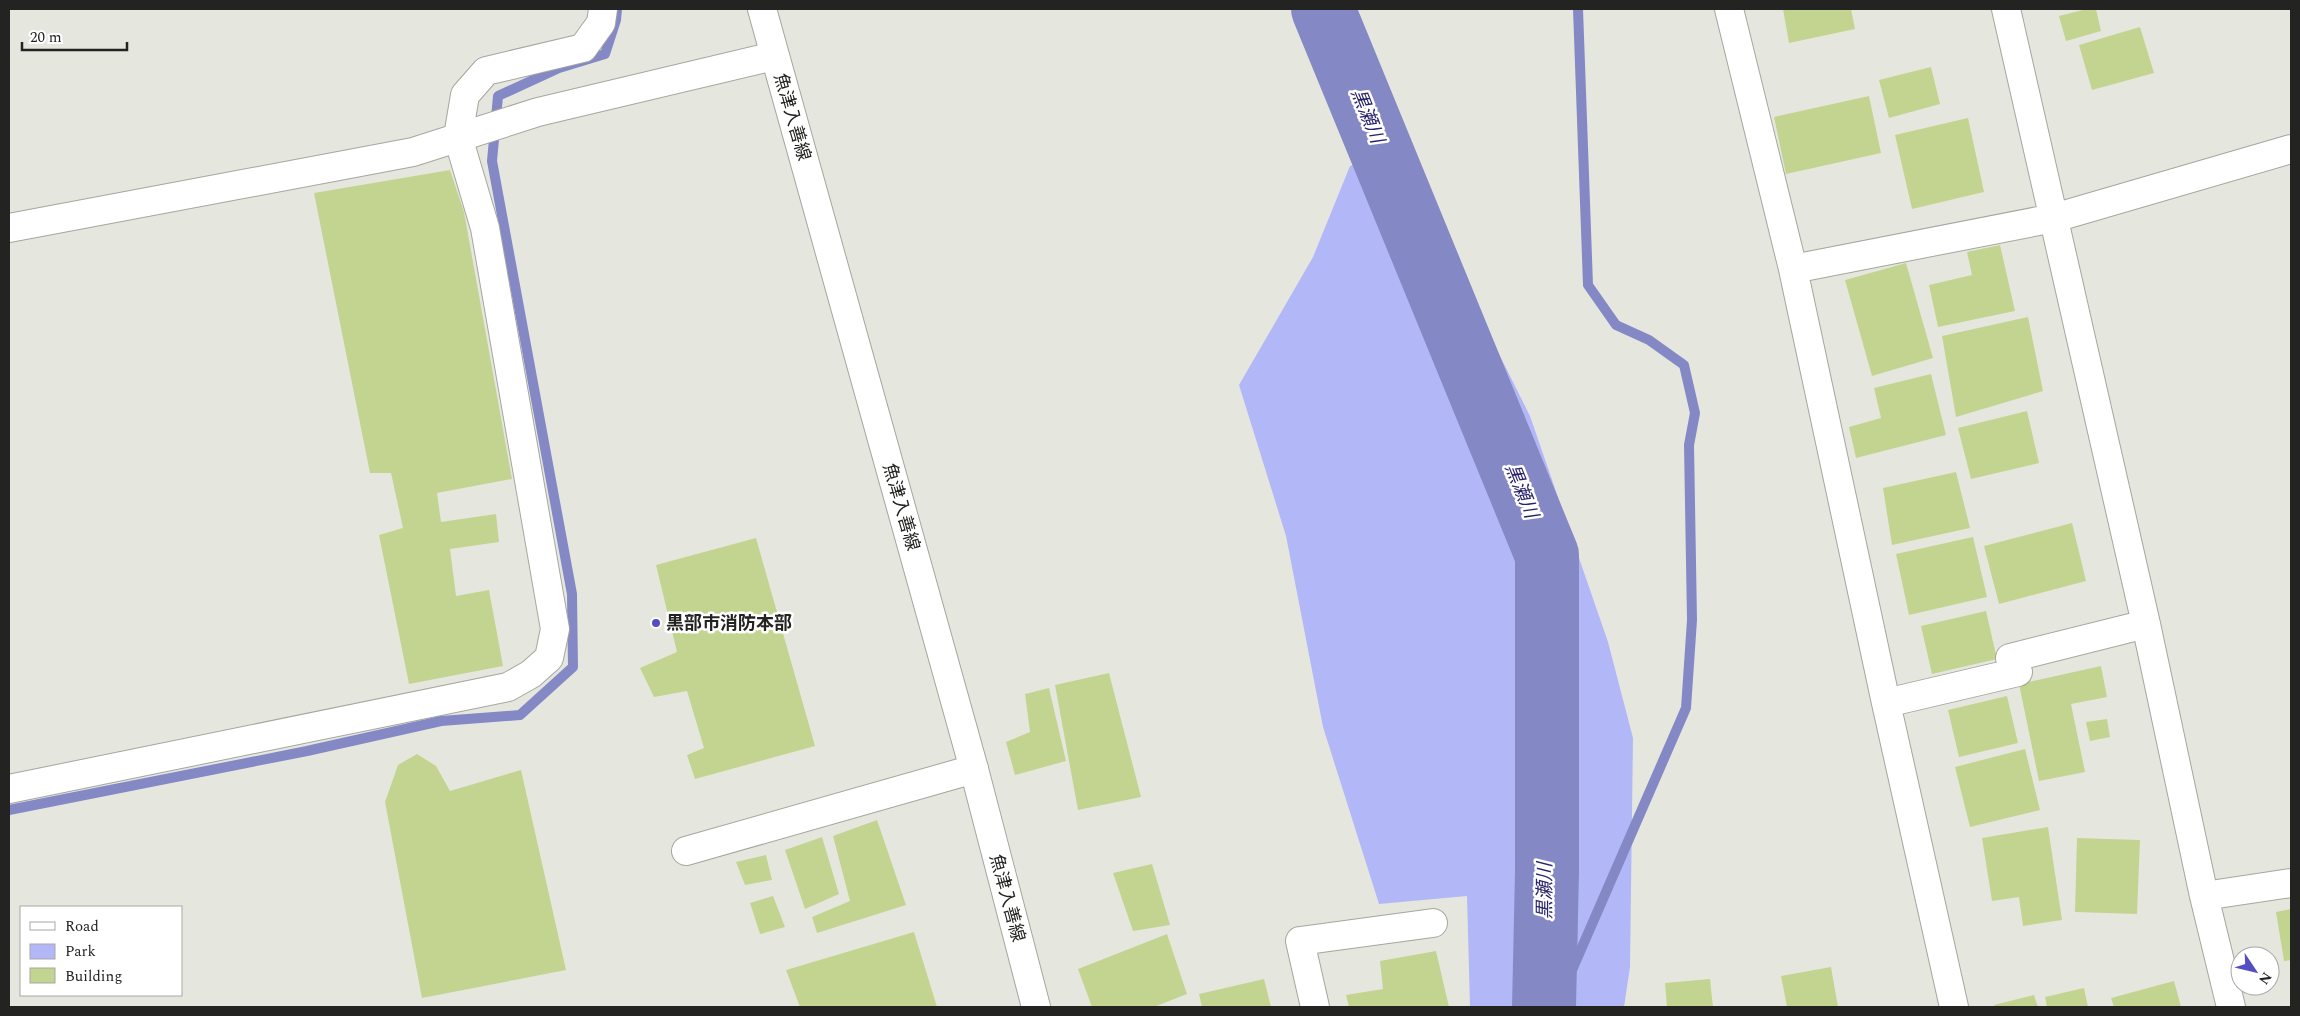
<svg xmlns="http://www.w3.org/2000/svg" width="2300" height="1016" viewBox="0 0 2300 1016" font-family="Spectral,'Noto Sans JP',serif">
  <style>
    .green { fill: #b2b8f7 }
    .lines { fill: none; stroke-linecap: round; stroke-linejoin: round }
    .stream { stroke: #8489c6; stroke-width: 10 }
    .river { stroke: #8489c6; stroke-width: 64 }
    .building { fill: #c3d490 }
    .minor-casing { stroke: #a4a69f; stroke-width: 30 }
    .major-casing { stroke: #a4a69f; stroke-width: 30 }
    .minor { stroke: #fff; stroke-width: 28 }
    .major { stroke: #fff; stroke-width: 28 }
    .poi-dot { fill: #544ec5; stroke: #fff; stroke-width: 2 }
    .labels { text-anchor: middle; dominant-baseline: central; stroke-width: 5; stroke-linejoin: round; paint-order: stroke }
    .street-label { font-size: 18px; fill: #232421; stroke: #fff }
    .poi-label { font-size: 18px; font-weight: bold; fill: #232421; stroke: #fff; text-anchor: start }
    .water-label { font-size: 19px; font-style: italic; fill: #29246c; stroke: #fff }
  </style>
  <rect width="100%" height="100%" fill="#e5e7df"/>
  <path class="green" d="M1407,145L1463,282L1530,416L1608,642L1633,738L1630,967L1624,1007H1470L1467,896L1379,904L1323,727L1286,536L1239,385L1313,257L1350,166Z"/>
  <g class="lines">
    <path class="stream" d="M9,810L307,751L441,721L520,715L573,667L572,594L492,161L498,96L559,68L605,54L616,20L617,9
      M1556,1007L1686,708L1692,620L1689,445L1695,413L1684,365L1649,340L1616,325L1588,285L1578,9"/>
    <path class="river" d="M1323,9L1547,555V872L1544,1007"/>
  </g>
  <path class="building" d="M1783,9H1851L1855,29L1789,43Z
    M2087,9H2096L2101,31L2066,41L2059,16Z
    M2140,27L2154,73L2092,90L2079,45Z
    M1931,67L1940,104L1889,118L1879,80Z
    M1869,96L1881,153L1786,174L1774,117Z
    M1968,118L1984,192L1912,209L1895,135Z
    M450,170L464,212L512,479L437,493L441,522L496,514L499,542L450,549L456,596L489,590L503,666L409,684L379,535L403,528L391,473H370L314,193Z
    M2000,245L2015,311L1938,327L1929,285L1972,275L1967,252Z
    M1906,263L1933,358L1872,376L1845,280Z
    M2028,317L2043,391L1956,417L1942,336Z
    M1931,374L1946,435L1856,458L1849,427L1881,418L1874,388Z
    M2027,411L2039,463L1971,479L1958,428Z
    M1956,472L1970,528L1892,545L1883,488Z
    M2072,523L2086,581L1999,604L1984,546Z
    M1973,537L1987,597L1909,615L1896,554Z
    M756,538L815,746L695,779L687,755L704,748L687,691L654,697L640,668L677,652L656,565Z
    M1986,611L1997,659L1932,674L1921,626Z
    M2101,666L2107,697L2071,704L2085,772L2039,781L2019,684Z
    M1109,673L1141,797L1078,810L1055,685Z
    M1049,688L1066,761L1015,775L1006,742L1030,732L1025,694Z
    M2007,696L2018,743L1959,757L1948,710Z
    M2107,719L2110,737L2090,741L2086,722Z
    M2025,749L2040,810L1970,827L1955,767Z
    M417,754L436,766L450,791L521,770L566,970L422,998L385,802L398,765Z
    M877,820L906,905L817,933L812,917L850,901L833,836Z
    M2048,827L2062,920L2023,926L2019,897L1992,901L1982,838Z
    M822,837L839,894L805,909L785,850Z
    M2077,838L2140,840L2137,914L2075,912Z
    M766,855L772,880L745,885L736,862Z
    M1152,864L1170,925L1133,931L1113,873Z
    M773,896L785,927L760,934L750,903Z
    M2291,909V960L2284,961L2276,912Z
    M914,932L937,1007H800L786,970Z
    M1167,934L1187,994L1154,1007H1092L1078,969Z
    M1436,951L1449,1007H1349L1346,995L1383,989L1380,961Z
    M1831,967L1838,1007H1787L1781,976Z
    M1264,979L1271,1007H1202L1199,994Z
    M1710,979L1713,1007H1667L1665,983Z
    M2174,981L2181,1007H2114L2111,998Z
    M2084,988L2088,1007H2047L2045,997Z
    M2034,995L2038,1007H1995L1994,1005Z"/>
  <g class="lines">
    <defs>
      <path id="minor" d="M1729,9L1793,269L2054,218L2291,149
        M2006,9L2146,624L2204,896L2231,1007
        M9,228L413,152L538,112L774,56
        M1793,269L1886,703L2018,672L2010,658L2146,624
        M1886,703L1954,1007
        M9,789L508,687L531,674L549,658L555,629L485,228L458,137L465,95L486,71L583,48L601,23L603,9
        M686,851L974,769
        M2204,896L2291,883
        M1315,1007L1300,941L1433,923"/>
      <path id="major" d="M762,9L974,769L1036,1007"/>
    </defs>
    <use href="#minor" class="minor-casing"/>
    <use href="#major" class="major-casing"/>
    <use href="#minor" class="minor"/>
    <use href="#major" class="major"/>
  </g>
  <circle class="poi-dot" cx="656" cy="623" r="5"/>
  <g class="labels">
    <g class="street-label">
      <text transform="translate(792 117) rotate(74)">魚津入善線</text>
      <text transform="translate(901 507) rotate(74)">魚津入善線</text>
      <text transform="translate(1007 898) rotate(75)">魚津入善線</text>
    </g>
    <g class="poi-label">
      <text x="666" y="623">黒部市消防本部</text>
    </g>
    <g class="water-label">
      <text transform="translate(1367 116) rotate(68)">黒瀬川</text>
      <text transform="translate(1521 491) rotate(68)">黒瀬川</text>
      <text transform="translate(1545 891) rotate(-90)">黒瀬川</text>
    </g>
  </g>
  <rect width="2300" height="1016" fill="none" stroke="#232421" stroke-width="20"/>
  <rect x="20" y="906" width="162" height="90" fill="#ffffff" stroke="#a7a7a6"/>
  <rect x="30" y="922" width="25" height="8" fill="#ffffff" stroke="#a7a7a6"/>
  <text x="65" y="931" font-size="15" fill="#232421">Road</text>
  <rect x="30" y="944" width="25" height="15" fill="#b2b8f7" stroke="#a7a7a6"/>
  <text x="65" y="956" font-size="15" fill="#232421">Park</text>
  <rect x="30" y="968" width="25" height="15" fill="#c3d490" stroke="#a7a7a6"/>
  <text x="65" y="981" font-size="15" fill="#232421">Building</text>
  <g transform="translate(2255 971) rotate(125)"><circle r="24" fill="#ffffff" stroke="#a7a7a6"/>
  <path d="M0-4L9 19L0 12L-9 19Z" fill="#544ec5"/>
  <text y="-8" font-size="14" font-weight="bold" text-anchor="middle" fill="#232421">N</text>
  </g>
  <path d="M22 42v8h105v-8" fill="none" stroke="#232421" stroke-width="2.5"/>
  <text x="30" y="42" font-size="15" fill="#232421" stroke="#ffffff" stroke-width="4" paint-order="stroke">20 m</text>
</svg>
